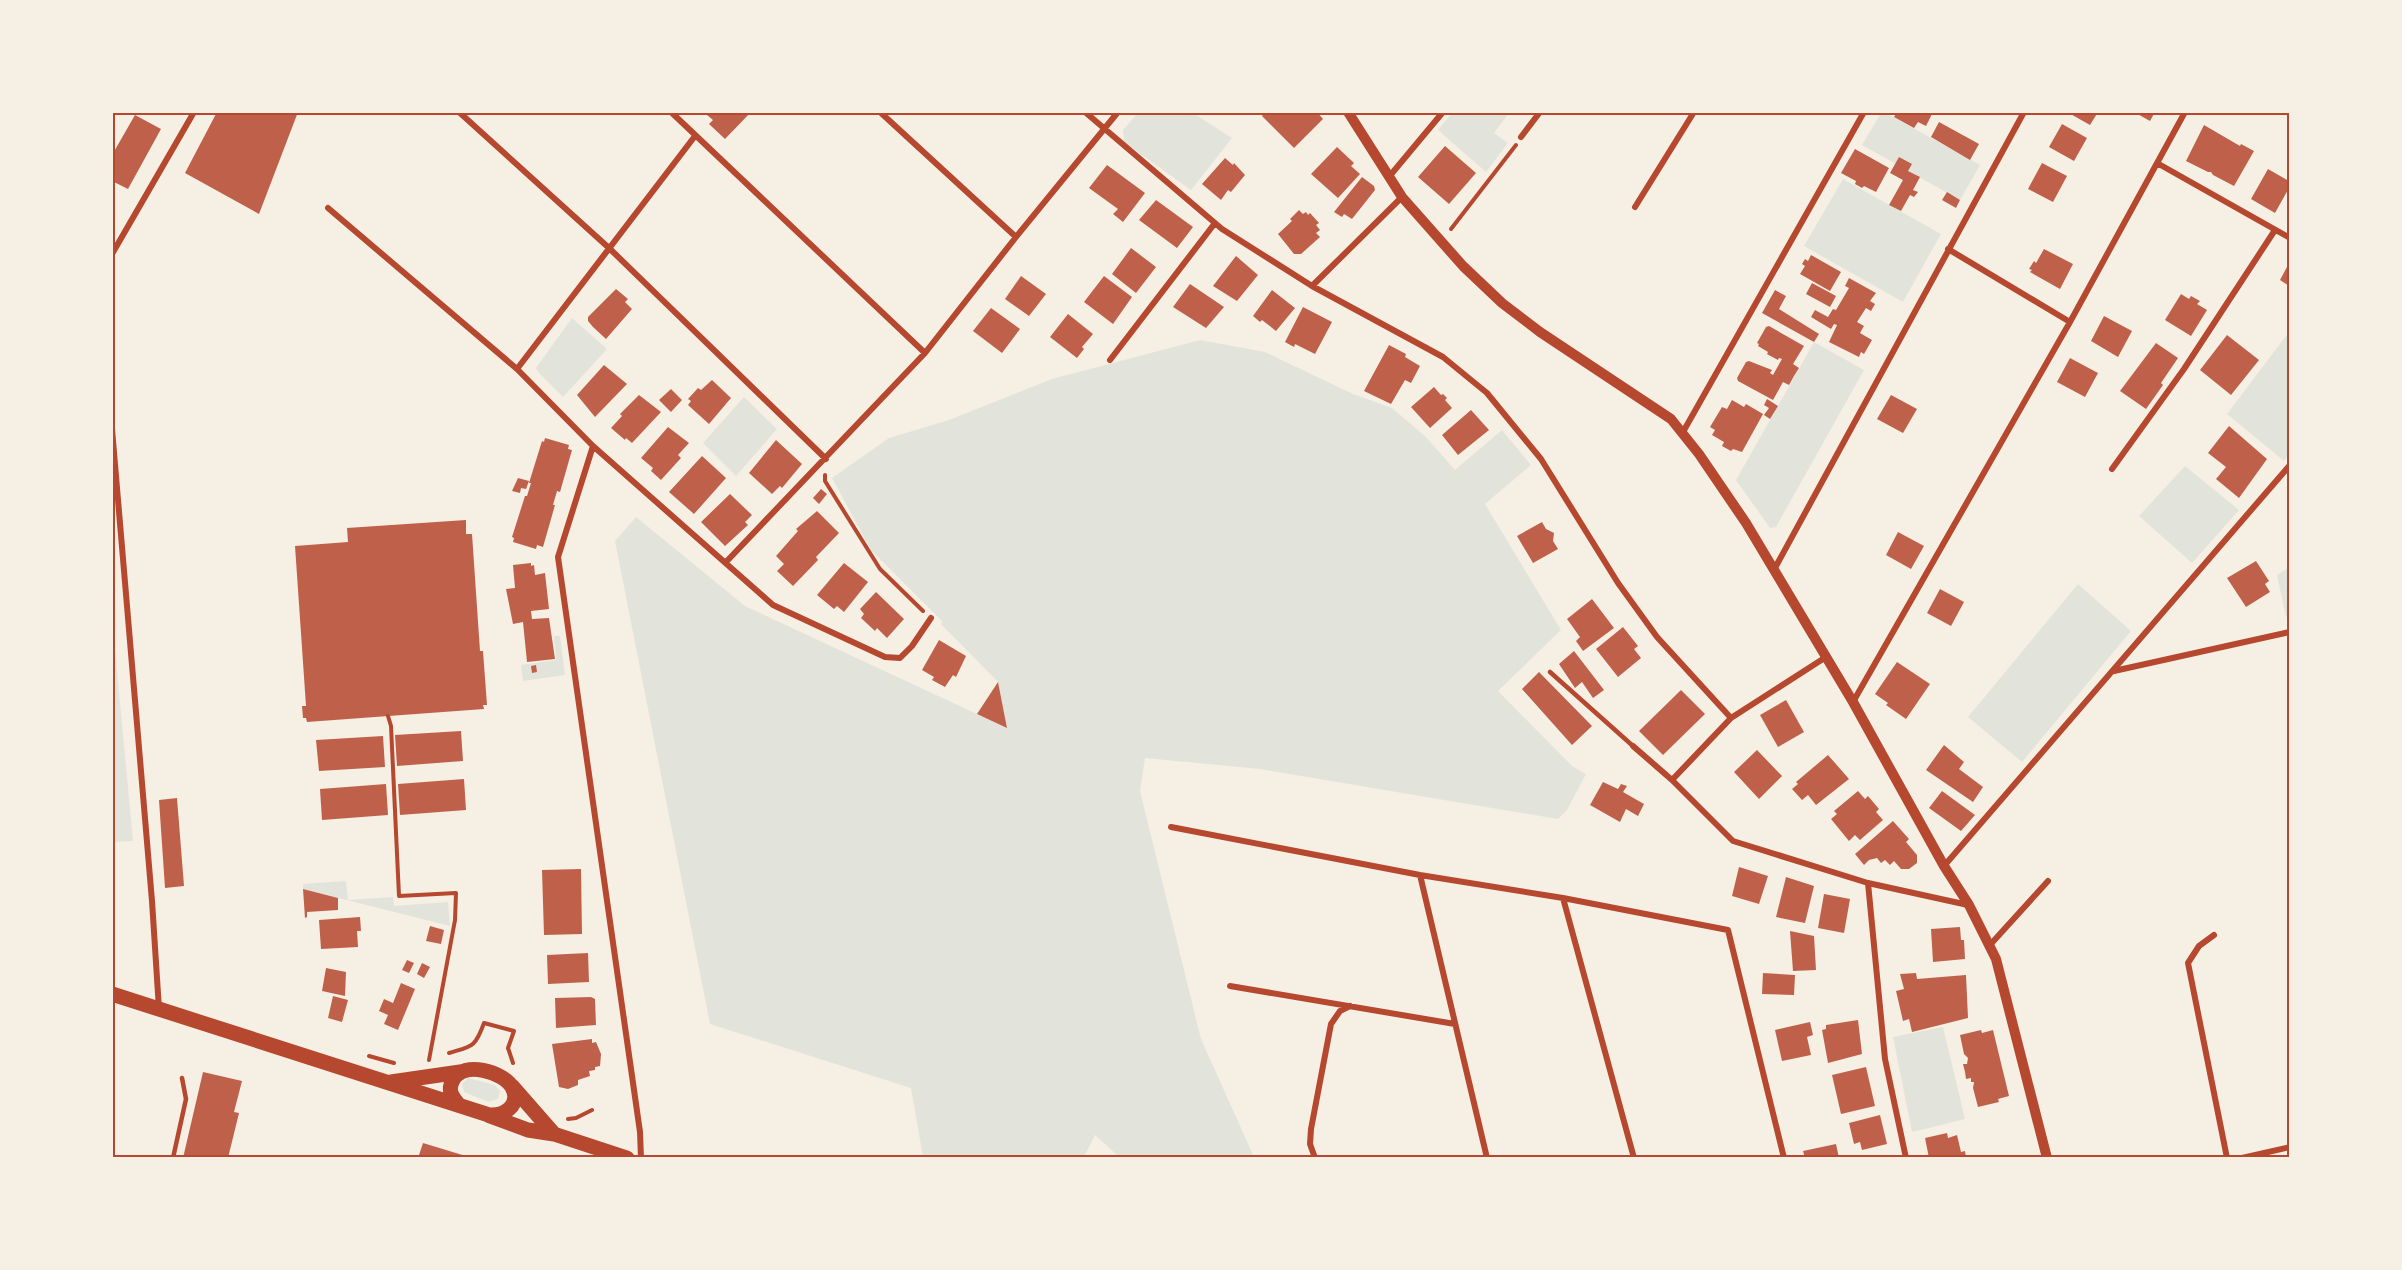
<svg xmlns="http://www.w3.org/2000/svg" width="2402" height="1270" viewBox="0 0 2402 1270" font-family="Raleway,sans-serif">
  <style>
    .green { fill: #e2e4dc }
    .building { fill: #bf614a }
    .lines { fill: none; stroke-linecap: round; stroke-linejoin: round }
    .path { stroke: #b5482f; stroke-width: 4 }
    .service { stroke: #b5482f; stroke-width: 4.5 }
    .minor { stroke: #b5482f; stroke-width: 6 }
    .tertiary { stroke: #b5482f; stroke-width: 10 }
    .primary { stroke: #b5482f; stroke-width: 15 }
    .neatline { fill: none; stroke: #b5482f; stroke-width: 2 }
  </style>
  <rect width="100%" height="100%" fill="#f6efe4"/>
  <path class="green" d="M1138,113H1193L1232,138L1191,190L1124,142L1123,130Z
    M1452,113H1509L1494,133L1508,143L1486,172L1438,130Z
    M1881,113H1886L1980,165L1960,200L1862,145Z
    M1843,179L1941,234L1903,302L1804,246Z
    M572,318L607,349L563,397L539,373L536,368Z
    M2289,332L2290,453L2284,461L2227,414Z
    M1200,340L1265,352L1353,394L1392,408L1426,437L1455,470L1502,430L1531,465L1485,504L1561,630L1498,691L1572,766L1586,774L1567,810L1558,819L1260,769L1145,758L1140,791L1201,1039L1254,1157H1119L1095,1135L1084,1157H923L911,1088L710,1024L615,541L636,517L745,606L1007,728L998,682L941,624L942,621L871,550L832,478L889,438L949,420L1052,379Z
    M1814,342L1864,370L1776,527L1770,528L1736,480Z
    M744,397L777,429L736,476L703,443Z
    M2185,466L2239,510L2192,563L2139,516Z
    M2289,567V616L2286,617L2277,575Z
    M2078,584L2131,631L2022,762L1968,717Z
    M112,617L133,841L113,842H112Z
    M554,636H560L565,675L523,681L521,665L556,660Z
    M346,881L348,900L393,897L394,906L448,902L450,926L303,889V884Z
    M1943,1027L1965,1119L1912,1132L1893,1037Z
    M468,1078L495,1085L500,1091L498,1099L489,1102L464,1092L462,1084Z"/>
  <path class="building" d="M217,112H298L259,214L185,173Z
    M710,112H751L725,139L709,124L713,120L707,115Z
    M1265,112H1317L1323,119L1294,148L1262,116Z
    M1897,112H1933L1926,126L1918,122L1914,128L1894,117Z
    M2067,112H2098L2090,125Z
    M2134,112H2155L2150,121Z
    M135,115L161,129L128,189L112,181V155Z
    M1939,122L1979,144L1970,160L1931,137Z
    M2062,124L2087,138L2074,161L2049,147Z
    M2204,125L2240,146L2241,144L2254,151L2234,186L2213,175L2211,172H2208L2186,161Z
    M1445,146L1476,173L1449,204L1418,177Z
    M1337,147L1354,163L1351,166L1360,174L1338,198L1311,174Z
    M1855,149L1889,168L1876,192L1864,186L1862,188L1855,184L1856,181L1841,173Z
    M1899,157L1912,164L1908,171L1920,177L1913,190L1918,192L1914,197L1910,195L1901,211L1889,205L1903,180L1890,173Z
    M1225,158L1233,165L1234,163L1245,175L1231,192L1228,190L1221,200L1202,184Z
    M2042,163L2067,176L2053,202L2028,189Z
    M1107,165L1145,193L1123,222L1113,214L1118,209L1089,188Z
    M2268,169L2289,181V188L2275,213L2251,199Z
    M1362,177L1374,186L1375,190L1352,219L1344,214L1342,217L1334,212Z
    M1947,192L1960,200L1956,208L1942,200Z
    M1156,200L1193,227L1177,248L1139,220Z
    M1299,210L1303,214L1306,212L1308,215L1310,213L1319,223L1316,225L1320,230L1316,233L1320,237L1301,254H1294L1278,234L1292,221L1290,219Z
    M1131,248L1156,267L1136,293L1112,274Z
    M2044,249L2073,264L2060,289L2030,272L2032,270L2029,269L2034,261L2036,263Z
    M1811,255L1841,272L1830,291L1800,274L1805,266L1802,264L1805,259L1808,261Z
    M1236,256L1258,275L1237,301L1213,286Z
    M2289,263V286L2280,280Z
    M1021,276L1046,294L1029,316L1005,299Z
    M1104,276L1132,297L1113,324L1084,302Z
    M1849,278L1876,293L1870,301L1875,304L1871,311L1866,308L1857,322L1864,326L1860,333L1872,340L1864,354L1861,352L1859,357L1829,342L1837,325L1834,324L1831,329L1811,317L1815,310L1828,317L1833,309L1836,310L1849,288L1845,286Z
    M1812,283L1836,296L1830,307L1806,294Z
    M1190,284L1224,307L1206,328L1173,307Z
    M616,289L628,299L625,302L632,309L606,339L593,327L588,321V317Z
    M1272,290L1295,308L1276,331L1262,320L1260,322L1253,316Z
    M1775,290L1786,296L1779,309L1819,334L1814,342L1762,313Z
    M2181,294L2189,299L2191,296L2200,301L2197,304L2207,310L2191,336L2165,320Z
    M1303,307L1332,322L1315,354L1295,344L1294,347L1285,342Z
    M991,308L1020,329L1002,353L973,331Z
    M1068,314L1093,334L1082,347L1084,349L1077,358L1050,337Z
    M2104,316L2132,331L2118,357L2091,341Z
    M1769,326L1804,346L1793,364L1799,368L1794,376L1789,385L1783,382L1773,400L1738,381L1737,378L1746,362L1749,361L1772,370L1770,373L1773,375L1782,359L1779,358L1778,360L1767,354L1768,352L1758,346L1759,344L1757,343L1766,327Z
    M2227,335L2259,360L2231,395L2200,370Z
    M2156,343L2178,358L2161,383L2163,385L2146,409L2120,391Z
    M1389,345L1406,354L1405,357L1420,366L1411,383L1405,380L1391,404L1364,391Z
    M2070,358L2098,373L2085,397L2057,382Z
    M604,365L627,384L595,417L577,395Z
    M712,380L731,398L709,424L688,405L691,401L688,399L698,388L701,390Z
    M1434,387L1441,395L1443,394L1447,398L1445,400L1452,408L1430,428L1411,407Z
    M671,389L682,400L671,412L659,400Z
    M639,395L661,412L632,443L626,438L625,440L611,428L622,416L620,414Z
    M1891,395L1917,409L1903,433L1877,419Z
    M1767,399L1778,406L1770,419L1764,415L1769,408L1764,405Z
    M1732,400L1744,407L1746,404L1763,414L1742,452L1733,449L1731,451L1722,446L1724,442L1712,435L1715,430L1710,427L1722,407L1727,409Z
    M1471,410L1489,430L1458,455L1442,435Z
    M2229,426L2267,459L2239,498L2216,479L2226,467L2208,453Z
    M668,427L689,443L678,455L681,458L661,480L651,471L653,468L641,458Z
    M545,438L569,445L568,449L572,450L560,492L557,491L553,505H555L543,547L537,545L536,549L513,542L514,538L512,537L525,496H527L531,483H529L542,441L544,442Z
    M776,440L802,464L782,488L780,486L772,494L749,473Z
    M702,456L726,478L694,514L669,492Z
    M518,478L529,481L526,489L521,488L520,493L512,491Z
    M821,489L827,494L819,504L813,498Z
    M730,494L752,515L745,522L748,525L725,546L701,522Z
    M817,511L839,533L816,557L818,560L793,586L777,571L784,564L776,556L798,531L796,529Z
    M466,520V534H472L480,651H483L487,705H483L484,709L307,722L306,718H303L302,706H306L295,546L348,542L347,528Z
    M1542,522L1546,529L1554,533L1553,541L1558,549L1533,563L1517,536Z
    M1898,532L1924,546L1911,569L1886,555Z
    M2256,561L2269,581L2265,584L2270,592L2246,607L2227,578Z
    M531,563V566L534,565L535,575L545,573L549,609L531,611L532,619L549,618L555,659L527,662L523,622L513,624L506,589L515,588L513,565Z
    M844,563L868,582L844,612L837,606L834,609L817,595Z
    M1940,589L1964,602L1951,626L1927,613Z
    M876,592L904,619L887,638L877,628L875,631L861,618L864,614L860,609Z
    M1592,599L1614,628L1583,651L1576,641L1580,637L1567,619Z
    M1623,627L1638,646L1634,649L1641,658L1618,677L1596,649Z
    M939,640L966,656L956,677L953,675L945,687L932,680L934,677L922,670Z
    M1574,651L1604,690L1593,698L1582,682L1575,688L1559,664Z
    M1897,662L1930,684L1906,719L1886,705L1888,703L1875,694Z
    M536,665L537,672L532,673L531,666Z
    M1539,672L1592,726L1572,745L1522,689Z
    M998,682L1007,728L977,714Z
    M1681,690L1705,714L1663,755L1639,731Z
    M1786,700L1804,732L1778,747L1760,715Z
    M461,731L463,761L397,766L395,735Z
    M383,736L385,767L319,771L316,740Z
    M1944,745L1964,762L1959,769L1983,787L1973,802L1926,770Z
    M1757,750L1782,776L1759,799L1734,772Z
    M1828,755L1849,779L1816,805L1808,795L1802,800L1792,789L1798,784L1796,782Z
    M464,779L466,810L400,815L398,784Z
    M1603,782L1618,789L1621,784L1627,786L1623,792L1644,804L1638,816L1626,809L1620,822L1590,805Z
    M386,784L388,815L322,820L320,789Z
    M1858,791L1865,799L1868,796L1879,809L1876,812L1883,820L1860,840L1855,835L1849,841L1831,819L1837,814L1834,811Z
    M1942,791L1975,815L1961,831L1929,808Z
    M177,798L184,886L165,888L159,800Z
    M1893,821L1909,839L1906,842L1917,855V863L1909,869H1901L1894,861L1890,865L1885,860L1881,863L1877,858L1869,860L1864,865L1855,854Z
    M1739,867L1768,876L1759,904L1732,896Z
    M581,869L582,934L544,935L542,870Z
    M1786,877L1814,886L1805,923L1776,917Z
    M303,889L338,898V910L307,912V917L305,918Z
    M1824,894L1850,899L1844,933L1818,928Z
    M360,917L361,931H357L358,947L321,949L319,920Z
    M430,926L444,930L441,944L426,941Z
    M1960,927L1961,940H1964L1965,959L1933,962L1931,929Z
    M1790,931L1814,936L1816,970L1793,971Z
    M588,953L589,982L548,984L547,955Z
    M407,960L414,963L409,973L402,970Z
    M422,963L430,967L424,978L417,974Z
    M326,968L346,972L345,996L322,991Z
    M1763,973L1795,975L1794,995L1762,994Z
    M1916,973L1917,979L1966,975L1968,1018L1912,1032L1909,1019L1903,1021L1896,991L1904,989L1900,974Z
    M401,983L415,989L398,1030L384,1024L388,1015L379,1011L384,999L393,1003Z
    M333,996L348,1000L342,1022L328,1018Z
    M591,997L595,999L596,1025L556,1028L555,998Z
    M1858,1020L1862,1054L1828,1063L1822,1030L1826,1029V1025Z
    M1810,1022L1813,1035L1807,1037L1811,1055L1782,1061L1775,1030Z
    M1981,1030L1982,1033L1993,1030L2009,1096L1998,1099L1999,1102L1978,1107L1973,1088L1974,1082H1971V1078L1966,1079L1965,1072L1963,1064H1967L1968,1058L1964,1054L1960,1035Z
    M592,1039V1043L596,1042L601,1054L600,1066L595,1067V1070L589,1071L590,1076L578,1080V1085L568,1089L559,1087L552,1044Z
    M1866,1067L1875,1106L1841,1114L1832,1075Z
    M203,1072L242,1081L234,1112L239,1113L228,1158H183Z
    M1880,1115L1887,1144L1862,1150L1860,1142L1854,1144L1849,1123Z
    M1947,1133L1948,1138L1957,1135L1961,1152L1965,1151L1966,1158H1929L1925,1138Z
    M423,1143L469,1157V1158H418Z
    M1836,1144L1839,1158H1805L1803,1151Z"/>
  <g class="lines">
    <path class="path" d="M1451,229L1516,145
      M825,475V481L880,569L923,611
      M388,716L391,726L399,896L456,893L455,920L429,1060
      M449,1053C472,1046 475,1048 484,1023L514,1031L508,1048L513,1063
      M369,1056L394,1063
      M568,1119L576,1118L592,1110"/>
    <path class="service" d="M1550,672L1633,746
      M173,1158L186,1099L182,1078"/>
    <path class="minor" d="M459,112L609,248L826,459
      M671,112L925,353
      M880,112L1016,237
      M1085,112L1222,229L1312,286L1443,357L1487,393L1541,459L1618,583L1657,637L1731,718
      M1521,137L1540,112
      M2157,163L2290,238
      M1388,178L1443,112
      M1635,207L1694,112
      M328,208L517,369L593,446L773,605L885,657L900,658L912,646L931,618
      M1948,249L2070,322
      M112,254L194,112
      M1312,286L1402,197
      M1110,360L1215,223
      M517,369L695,136
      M112,429L152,901L159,1009
      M1683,432L1864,112
      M593,446L558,557L640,1132L641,1158
      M2112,469L2184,369L2275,230
      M726,562L925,353L1016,237L1118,112
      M1775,568L2024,112
      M2114,671L2290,632
      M1853,702L2070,322L2185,112
      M1633,746L1672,780L1733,841L1868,883L1968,905
      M1672,780L1731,718L1826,657
      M1171,827L1420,875L1563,898L1728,930L1784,1158
      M1944,866L2290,465
      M1420,875L1487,1158
      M1868,883L1885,1059L1906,1158
      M1563,898L1634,1158
      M2214,935L2199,946L2188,963L2227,1158
      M1989,946L2048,881
      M1230,986L1455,1024
      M1315,1158L1310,1144L1311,1129L1331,1024L1340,1011L1350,1006
      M2242,1158L2290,1147"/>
    <path class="tertiary" d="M1348,112L1402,197L1463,266L1502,303L1540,332L1671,419L1699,454L1746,523L1853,702L1944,866L1969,905L1996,959L2047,1158"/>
    <path class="primary" d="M112,994L489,1115C504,1116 522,1105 512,1087C503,1072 464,1060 453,1080C447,1090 452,1097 459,1105
      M391,1082L460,1072
      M512,1086L554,1134
      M490,1116L528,1130L554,1134L627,1158"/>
  </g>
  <rect width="2402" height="1270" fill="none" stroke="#f6efe4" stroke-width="228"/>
  <rect x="114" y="114" width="2174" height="1042" class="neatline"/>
</svg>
